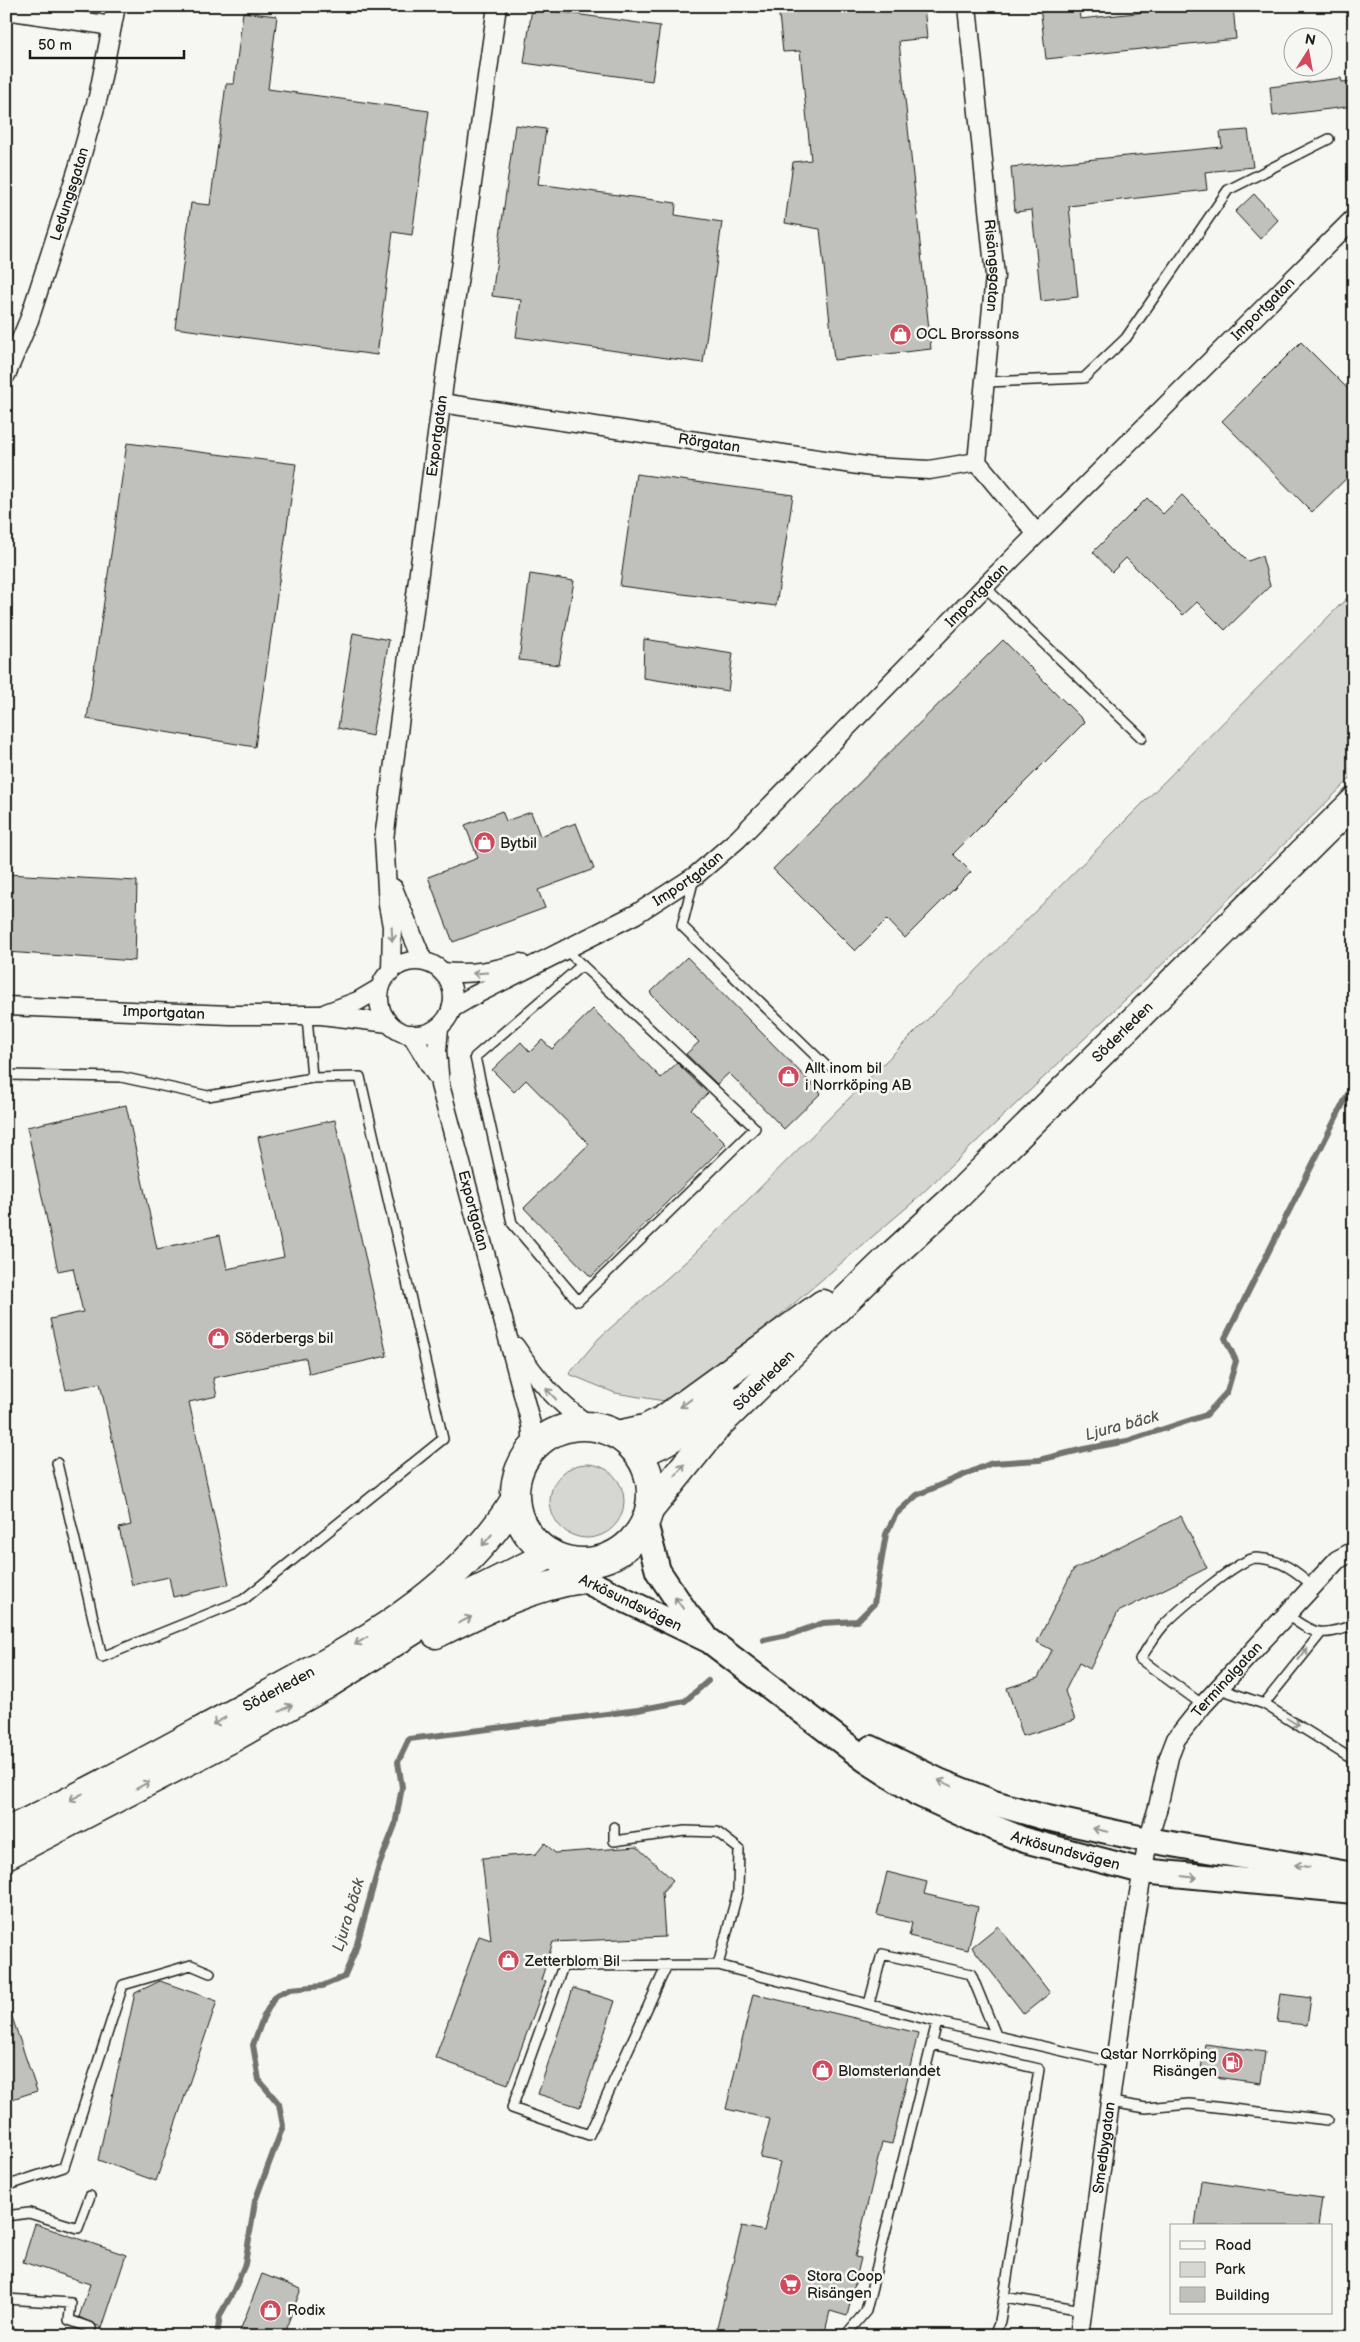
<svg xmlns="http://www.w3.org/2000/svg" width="1360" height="2342" viewBox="0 0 1360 2342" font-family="'Balsamiq Sans',sans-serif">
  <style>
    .green { fill: #d6d6d2; stroke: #797977 }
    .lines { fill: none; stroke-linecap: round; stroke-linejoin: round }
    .stream { stroke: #727271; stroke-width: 6 }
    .building { fill: #c0c0bd; stroke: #1c1c1c }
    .service-casing { stroke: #1c1c1c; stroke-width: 12 }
    .minor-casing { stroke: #1c1c1c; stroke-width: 21 }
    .secondary-casing { stroke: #1c1c1c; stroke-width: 28 }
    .primary-casing { stroke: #1c1c1c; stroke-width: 31 }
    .service { stroke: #f6f6f2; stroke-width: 9 }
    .minor { stroke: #f6f6f2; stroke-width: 18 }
    .secondary { stroke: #f6f6f2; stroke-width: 24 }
    .primary { stroke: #f6f6f2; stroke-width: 28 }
    .oneway { stroke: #949492 }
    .labels { text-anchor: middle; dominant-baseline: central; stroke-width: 5; stroke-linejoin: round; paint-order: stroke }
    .street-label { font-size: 15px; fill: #1c1c1c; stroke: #f6f6f2 }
    .poi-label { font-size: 15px; fill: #1c1c1c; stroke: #f6f6f2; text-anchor: start }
    .water-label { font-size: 16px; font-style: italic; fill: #565654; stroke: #f6f6f2 }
  </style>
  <rect width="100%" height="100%" fill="#f6f6f2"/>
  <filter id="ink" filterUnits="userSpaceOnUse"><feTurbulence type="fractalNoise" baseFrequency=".02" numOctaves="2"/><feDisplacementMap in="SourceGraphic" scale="10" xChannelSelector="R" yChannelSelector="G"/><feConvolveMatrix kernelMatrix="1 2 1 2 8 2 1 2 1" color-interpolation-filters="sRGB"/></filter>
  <g filter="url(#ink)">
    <path class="green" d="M1354,591V775L1168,959L912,1203L677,1403L615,1393L569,1374L599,1338L691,1257Z
      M550 1501a37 37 0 1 1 74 0a37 37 0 1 1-74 0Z"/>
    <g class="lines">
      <path class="stream" d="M764,1640L792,1634L823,1623L857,1621L874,1604L886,1534L896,1514L917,1495L992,1463L1039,1460L1084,1449L1127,1441L1206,1415L1227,1392L1236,1361L1225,1338L1354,1082
        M217,2336L220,2315L234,2290L245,2264L255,2201L283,2126L279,2104L259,2080L253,2045L263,2018L275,1996L290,1989L322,1986L344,1977L355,1951L379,1866L395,1825L402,1787L398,1762L409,1739L638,1710L685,1701L708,1681"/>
    </g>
    <path class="building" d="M778,6H924L927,38L899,41L931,349L834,360L820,229L785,223L793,162L811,160L800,51L783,52Z
      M1040,6H1079L1080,19L1201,6H1233L1236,39L1046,59Z
      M532,8L660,26L652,81L524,63Z
      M243,12L277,16L268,89L429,111L412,235L393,232L377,355L175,328L191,203L210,205L226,84H234Z
      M1341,78L1342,82L1354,81V106L1273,116L1270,87Z
      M515,125L546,129L538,184L676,203L675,215L722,222L703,363L516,337L521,300L492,296Z
      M1248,130L1253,167L1205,172L1207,190L1069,206L1078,297L1041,301L1032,210L1015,212L1011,167L1222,147L1220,132Z
      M1254,194L1278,220L1260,239L1235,212Z
      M1301,342L1354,395V471L1312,512L1222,421Z
      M127,443L296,464L255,747L87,719Z
      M636,474L793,495L776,606L620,586Z
      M1182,495L1248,561L1262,556L1270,586L1225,630L1197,602L1183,615L1126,558L1112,572L1093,552L1147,498L1163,514Z
      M530,574L574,581L559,665L519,660Z
      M353,633L389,640L372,736L338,728Z
      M644,639L733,653L728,691L643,678Z
      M1003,640L1085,722L953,854L971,872L905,938L887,919L855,951L773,869Z
      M502,811L506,821L531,812L540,836L576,823L594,869L538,890L545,908L453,942L428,877L478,858L465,825Z
      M6,874L137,881L135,961L6,952Z
      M687,957L821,1093L784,1129L729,1073L717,1084L686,1054L699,1042L650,993Z
      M593,1009L661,1078L677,1063L708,1093L691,1109L726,1144L591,1277L524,1208L589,1144L526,1080L514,1092L492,1070L521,1042L530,1052L542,1040L552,1049Z
      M126,1105L157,1249L220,1235L227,1269L284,1257L258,1137L335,1120L387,1356L309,1374L306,1358L213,1378L217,1396L189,1402L229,1584L173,1597L169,1577L132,1585L119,1528L131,1525L100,1383L66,1390L50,1319L83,1312L73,1268L58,1271L27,1127Z
      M1181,1516L1207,1568L1118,1612L1090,1669L1079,1663L1065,1691L1075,1720L1023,1736L1007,1688L1038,1678L1052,1650L1037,1642L1073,1570Z
      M545,1843L555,1853L637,1847L673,1880L662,1892L665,1937L553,1942L541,1980L546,1981L508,2084L435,2058L479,1936L491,1940L482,1858L536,1854Z
      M887,1872L927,1882L924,1894L978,1907L968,1950L909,1936L912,1923L877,1915Z
      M998,1926L1050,1993L1024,2014L972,1947Z
      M160,1981L217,2001L156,2181L98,2160L135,1993Z
      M573,1988L615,2001L580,2107L538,2094Z
      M753,1994L918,2033L892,2144L882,2142L855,2257L861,2258L847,2316L830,2311L824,2336H715L742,2226L764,2231L780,2162L760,2158L770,2119L726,2109Z
      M1281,1994L1311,1998L1307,2025L1277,2022Z
      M9,2008L37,2091L6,2101V2009Z
      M1205,2044L1265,2052L1261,2083L1200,2075Z
      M1201,2181L1322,2198L1318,2226H1195Z
      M35,2224L126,2255L102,2328L79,2317L90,2284L23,2262Z
      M262,2274L301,2289L283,2336H238Z"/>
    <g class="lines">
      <defs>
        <path id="service" d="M986,382L1084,378L1126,338L1228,190L1329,139
          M985,587L1142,738
          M694,878L682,926L826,1066
          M566,950L755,1128L578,1301L512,1223L475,1057L582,965
          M6,1075L121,1077L208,1096L312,1078
          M57,1463L102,1657L243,1600L443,1439L360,1077L312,1078L307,1016
          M1286,1614C1314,1635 1321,1637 1354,1625
          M1217,1688L1264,1704L1347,1756L1354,1758
          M1264,1704L1321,1633
          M1203,1705L1140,1659C1149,1647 1156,1632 1167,1622C1180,1609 1240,1558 1256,1558C1281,1559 1296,1571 1313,1586
          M614,1827V1841L685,1831L717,1832L739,1849L738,1891L718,1965L937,2022L1115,2063
          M667,1965L589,2135L512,2108L563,1966L718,1965
          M869,2004L882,1954L971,1974L996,2035
          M932,2044L1039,2069L1004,2297L1000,2321L994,2336
          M1111,2102L1146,2108L1189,2104L1328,2120
          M6,2186L64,2167L123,1985L191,1965L210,1973
          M6,2216L29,2213L78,2228L90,2196
          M1004,2297L1083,2310
          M6,2299L71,2303L69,2320L91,2328L88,2336
          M6,2332L22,2336
          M845,2336L866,2311L937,2022"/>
        <g id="minor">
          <path id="s1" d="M967,6L995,276L977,462L1037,534"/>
          <path d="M6,10L112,26"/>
          <path id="s2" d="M6,375L29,320L78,168L98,97L116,6"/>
          <path id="s3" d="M441,403L872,467L929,470L977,462"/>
          <path d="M393,888L423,961"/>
          <circle cx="416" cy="998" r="37"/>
          <path id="s4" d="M391,970L392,926L388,905L384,839L443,389L497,6"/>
          <path d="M443,972C471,975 493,971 520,963"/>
          <path id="s5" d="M6,1006L230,1015H321L389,1023"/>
          <path id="s6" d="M451,1009L473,996L636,914L695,876L738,839L994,577L1354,218"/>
          <path d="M326,1013L358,1001L380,988"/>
          <path id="s7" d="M439,1027L437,1051L440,1085L531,1424L533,1447"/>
          <path d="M411,1034L436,1075"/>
          <path d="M515,1346C537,1379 556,1402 589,1425"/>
          <path id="s8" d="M1079,2336L1133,1928L1148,1840L1158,1807L1169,1757L1176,1739L1203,1705L1337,1560L1354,1551"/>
        </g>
        <g id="secondary">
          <path d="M645,1523L658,1571L686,1613L704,1634"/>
          <path id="s9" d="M558,1558L582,1579L710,1641L866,1760L917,1793L973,1819L1024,1840L1142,1871L1354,1891"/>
          <path d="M871,1748L941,1782L994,1803L1043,1817L1148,1840L1354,1875"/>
        </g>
        <g id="primary">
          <circle cx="583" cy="1494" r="68"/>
          <path d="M618,1435L645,1429L663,1420L823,1304"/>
          <path d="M638,1453C672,1443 699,1418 724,1395"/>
          <path id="s10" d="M650,1509L718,1425L888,1259L959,1194L1354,802"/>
          <path d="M436,1634C484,1610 529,1587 582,1579"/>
          <path id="s11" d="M6,1832C81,1797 153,1757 225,1718C331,1660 449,1606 515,1500"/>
          <path d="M6,1855L232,1738L326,1685L471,1594L551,1554"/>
        </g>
      </defs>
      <use href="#service" class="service-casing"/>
      <use href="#minor" class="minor-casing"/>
      <use href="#secondary" class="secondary-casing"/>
      <use href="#primary" class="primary-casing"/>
      <use href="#service" class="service"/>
      <use href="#minor" class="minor"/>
      <use href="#secondary" class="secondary"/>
      <use href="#primary" class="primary"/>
    </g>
    <defs><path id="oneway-shaft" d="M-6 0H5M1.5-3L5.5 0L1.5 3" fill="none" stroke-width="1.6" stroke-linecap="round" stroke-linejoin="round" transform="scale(1.25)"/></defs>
    <g class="oneway">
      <use href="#oneway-shaft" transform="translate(392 934) rotate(87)"/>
      <use href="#oneway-shaft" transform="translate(480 973) rotate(176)"/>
      <use href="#oneway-shaft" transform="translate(551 1394) rotate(-133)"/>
      <use href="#oneway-shaft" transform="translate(686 1403) rotate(144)"/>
      <use href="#oneway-shaft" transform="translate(680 1470) rotate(-52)"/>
      <use href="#oneway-shaft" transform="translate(487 1540) rotate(130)"/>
      <use href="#oneway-shaft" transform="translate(679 1603) rotate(-126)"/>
      <use href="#oneway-shaft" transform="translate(465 1620) rotate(-26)"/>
      <use href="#oneway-shaft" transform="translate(361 1641) rotate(149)"/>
      <use href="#oneway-shaft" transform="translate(1303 1654) rotate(-52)"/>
      <use href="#oneway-shaft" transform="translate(286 1708) rotate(-29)"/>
      <use href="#oneway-shaft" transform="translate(219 1721) rotate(151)"/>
      <use href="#oneway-shaft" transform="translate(1293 1722) rotate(32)"/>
      <use href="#oneway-shaft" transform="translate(945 1783) rotate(-157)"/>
      <use href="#oneway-shaft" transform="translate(143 1785) rotate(-28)"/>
      <use href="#oneway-shaft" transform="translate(76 1797) rotate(153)"/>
      <use href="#oneway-shaft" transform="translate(1100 1830) rotate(-167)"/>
      <use href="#oneway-shaft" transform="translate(1302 1866) rotate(-170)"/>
      <use href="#oneway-shaft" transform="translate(1190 1877) rotate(6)"/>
    </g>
  </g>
  <defs>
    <symbol id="shop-disc" viewBox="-11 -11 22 22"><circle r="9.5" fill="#d1495b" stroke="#f6f6f2"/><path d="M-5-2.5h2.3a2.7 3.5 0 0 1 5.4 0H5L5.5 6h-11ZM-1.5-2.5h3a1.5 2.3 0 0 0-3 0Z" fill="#fff"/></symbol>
    <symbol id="fuel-disc" viewBox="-11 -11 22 22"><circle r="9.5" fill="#d1495b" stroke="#f6f6f2"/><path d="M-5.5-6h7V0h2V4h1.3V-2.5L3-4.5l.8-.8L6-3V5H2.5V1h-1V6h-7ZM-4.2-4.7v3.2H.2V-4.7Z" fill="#fff"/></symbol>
    <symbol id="supermarket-disc" viewBox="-11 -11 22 22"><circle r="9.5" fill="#d1495b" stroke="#f6f6f2"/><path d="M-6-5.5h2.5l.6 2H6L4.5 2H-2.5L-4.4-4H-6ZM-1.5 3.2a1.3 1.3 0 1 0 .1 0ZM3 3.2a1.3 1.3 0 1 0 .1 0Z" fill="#fff"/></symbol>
  </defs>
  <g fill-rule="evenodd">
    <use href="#shop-disc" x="888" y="322" width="25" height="25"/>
    <use href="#shop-disc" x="472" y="830" width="25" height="25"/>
    <use href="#shop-disc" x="776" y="1064" width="25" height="25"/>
    <use href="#shop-disc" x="206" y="1326" width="25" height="25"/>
    <use href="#shop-disc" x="496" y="1948" width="25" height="25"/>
    <use href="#fuel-disc" x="1220" y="2050" width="25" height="25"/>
    <use href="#shop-disc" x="810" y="2058" width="25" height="25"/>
    <use href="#supermarket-disc" x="778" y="2272" width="25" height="25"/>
    <use href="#shop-disc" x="258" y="2298" width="25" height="25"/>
  </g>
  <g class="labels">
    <g class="street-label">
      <text stroke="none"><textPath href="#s2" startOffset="192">Ledungsgatan</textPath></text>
      <text stroke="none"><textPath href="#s1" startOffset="261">Risängsgatan</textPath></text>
      <text stroke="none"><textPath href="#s6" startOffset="1081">Importgatan</textPath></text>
      <text stroke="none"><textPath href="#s4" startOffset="538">Exportgatan</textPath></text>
      <text stroke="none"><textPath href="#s3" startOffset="271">Rörgatan</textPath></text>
      <text stroke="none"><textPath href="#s6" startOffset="676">Importgatan</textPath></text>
      <text stroke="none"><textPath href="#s6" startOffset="271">Importgatan</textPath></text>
      <text stroke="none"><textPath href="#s5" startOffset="158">Importgatan</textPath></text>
      <text stroke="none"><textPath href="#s10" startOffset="672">Söderleden</textPath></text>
      <text stroke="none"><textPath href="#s7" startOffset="188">Exportgatan</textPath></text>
      <text stroke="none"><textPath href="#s10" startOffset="172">Söderleden</textPath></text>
      <text stroke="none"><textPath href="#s9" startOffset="86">Arkösundsvägen</textPath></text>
      <text stroke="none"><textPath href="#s8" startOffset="684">Terminalgatan</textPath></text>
      <text stroke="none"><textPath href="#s11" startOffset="308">Söderleden</textPath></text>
      <text stroke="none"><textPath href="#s9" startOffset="591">Arkösundsvägen</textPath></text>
      <text stroke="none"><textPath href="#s8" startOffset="190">Smedbygatan</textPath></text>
    </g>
    <g class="poi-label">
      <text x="916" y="334">OCL Brorssons</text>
      <text x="500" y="843">Bytbil</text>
      <text x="805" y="1068">Allt inom bil<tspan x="805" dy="17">i Norrköping AB</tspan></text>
      <text x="235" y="1338">Söderbergs bil</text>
      <text x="525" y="1961">Zetterblom Bil</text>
      <text x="1217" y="2054" text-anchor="end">Qstar Norrköping<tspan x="1217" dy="17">Risängen</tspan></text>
      <text x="838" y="2071">Blomsterlandet</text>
      <text x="807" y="2276">Stora Coop<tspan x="807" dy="17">Risängen</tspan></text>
      <text x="287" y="2310">Rodix</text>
    </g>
    <g class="water-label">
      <text transform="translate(1122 1426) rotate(-15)">Ljura bäck</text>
      <text transform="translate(349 1915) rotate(-73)">Ljura bäck</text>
    </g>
  </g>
  <rect width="1360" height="2342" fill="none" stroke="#f6f6f2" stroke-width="25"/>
  <rect x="12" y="12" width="1335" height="2317" fill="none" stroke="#1c1c1c" stroke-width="2" filter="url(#ink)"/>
  <rect x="1170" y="2224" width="162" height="90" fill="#f6f6f2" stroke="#9f9f9c"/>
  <rect x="1180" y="2241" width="25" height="8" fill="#f6f6f2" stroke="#9f9f9c"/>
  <text x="1215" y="2250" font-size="15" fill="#1c1c1c">Road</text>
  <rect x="1180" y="2262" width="25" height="15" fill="#d6d6d2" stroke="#9f9f9c"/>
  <text x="1215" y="2274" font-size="15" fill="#1c1c1c">Park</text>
  <rect x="1180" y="2287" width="25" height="15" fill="#c0c0bd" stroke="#9f9f9c"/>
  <text x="1215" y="2300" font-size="15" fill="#1c1c1c">Building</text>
  <g transform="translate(1308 52) rotate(11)"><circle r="24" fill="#f6f6f2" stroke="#9f9f9c"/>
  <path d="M0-4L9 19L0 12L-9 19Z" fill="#d1495b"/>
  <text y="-8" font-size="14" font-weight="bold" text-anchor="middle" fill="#1c1c1c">N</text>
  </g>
  <path d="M30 50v8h154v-8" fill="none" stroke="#1c1c1c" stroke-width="2.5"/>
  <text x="38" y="50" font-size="15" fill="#1c1c1c" stroke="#f6f6f2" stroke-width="4" paint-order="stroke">50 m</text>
</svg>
